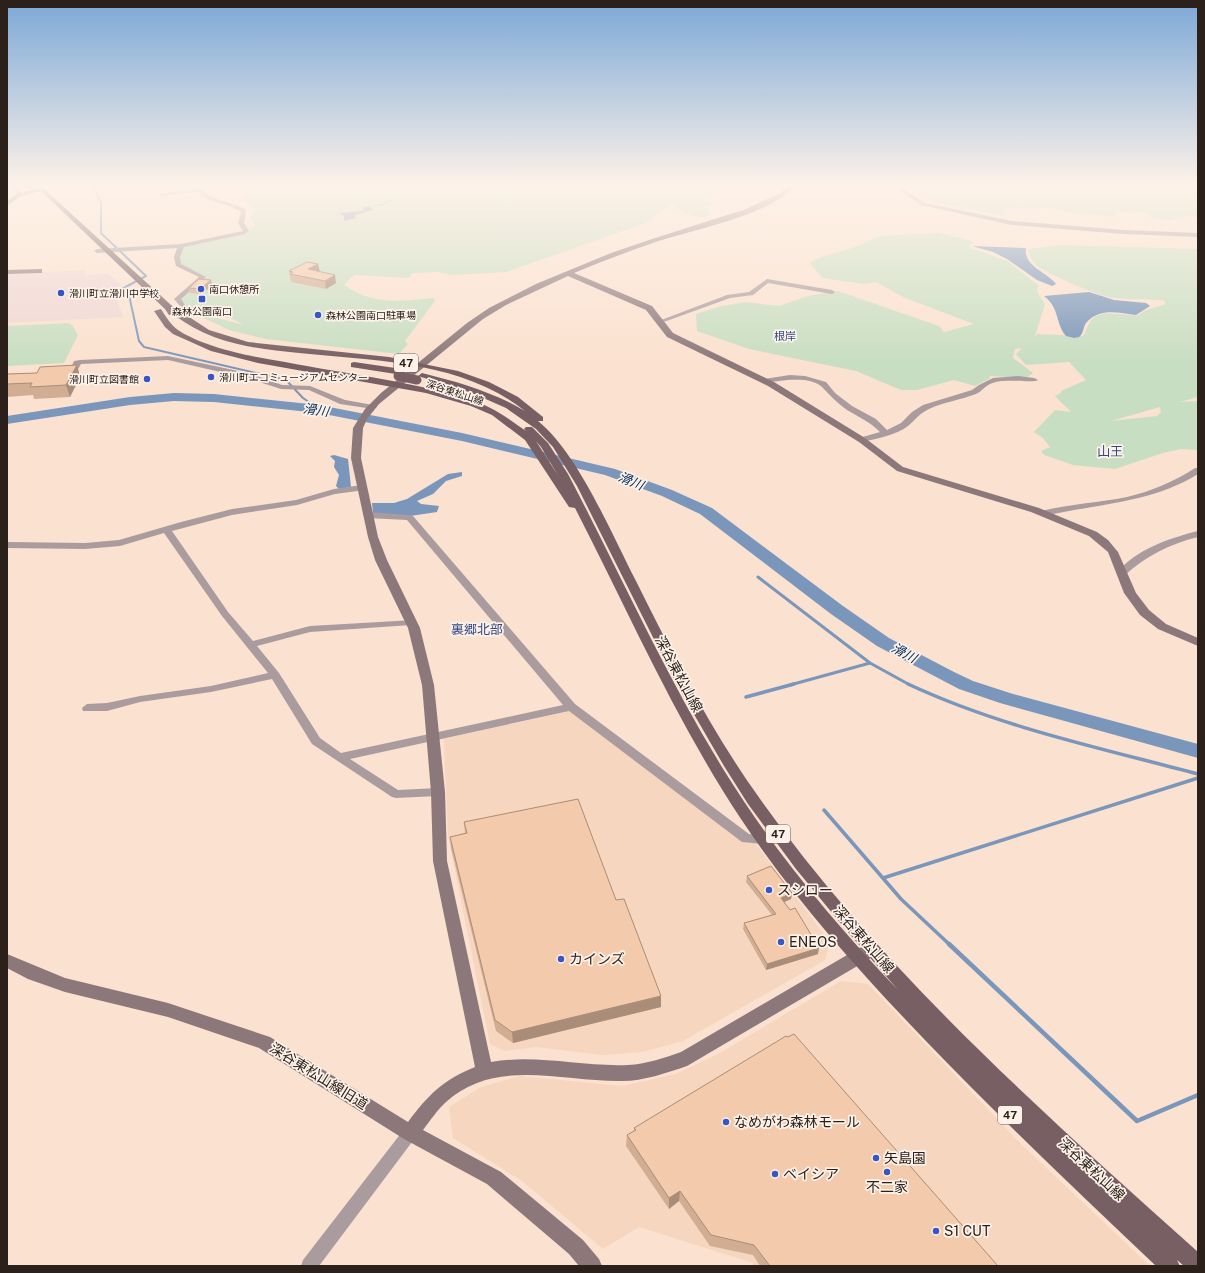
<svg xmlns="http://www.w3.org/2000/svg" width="1205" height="1273" viewBox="0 0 1205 1273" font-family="'Public Sans','Noto Sans JP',sans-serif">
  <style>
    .built { fill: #f6d6be }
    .education { fill: #f0d6d3 }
    .green { fill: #c8dec2; fill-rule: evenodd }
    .water { fill: #7a96ba }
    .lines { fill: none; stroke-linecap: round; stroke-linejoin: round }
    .stream-far3 { stroke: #7a96ba; stroke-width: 2 }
    .stream-far2 { stroke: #7a96ba; stroke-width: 3 }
    .stream-far1 { stroke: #7a96ba; stroke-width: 3.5 }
    .stream { stroke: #7a96ba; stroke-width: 4.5 }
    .river { fill: #7a96ba; fill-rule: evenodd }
    .street { fill: #aa9c9e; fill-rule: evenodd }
    .secondary { fill: #8c787b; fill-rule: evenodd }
    .primary { fill: #775f63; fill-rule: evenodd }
    .primary-bridge { stroke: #775f63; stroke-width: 9 }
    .wall { fill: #d1ae93 }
    .shaded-wall { fill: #aa8d78 }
    .building { fill: #f3caab; stroke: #aa8d78 }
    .poi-dot { fill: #3655c6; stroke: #fcf2ea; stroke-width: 1.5 }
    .labels { text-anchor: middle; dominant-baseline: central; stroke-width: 3.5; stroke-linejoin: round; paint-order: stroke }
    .far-poi-label { font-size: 10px; fill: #2b211a; stroke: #fcf2ea; text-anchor: start }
    .far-street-label { font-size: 10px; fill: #2b211a; stroke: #fcf2ea }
    .far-neighbourhood-label { font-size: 11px; fill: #344882; stroke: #fcf2ea }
    .shield { fill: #fcf2ea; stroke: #6a6058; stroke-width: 1 }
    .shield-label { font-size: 11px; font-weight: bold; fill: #2b211a }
    .water-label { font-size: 13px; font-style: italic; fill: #002b57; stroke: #fcf2ea }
    .neighbourhood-label { font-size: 13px; fill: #344882; stroke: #fcf2ea }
    .near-street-label { font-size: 14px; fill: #2b211a; stroke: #fcf2ea }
    .near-poi-label { font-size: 14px; fill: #2b211a; stroke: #fcf2ea; text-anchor: start }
  </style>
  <rect width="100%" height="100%" fill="#fbe1cf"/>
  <path class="built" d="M570,711L745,842L755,843L830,942L825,960L683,1041L642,1052L603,1055L536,1047L505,1051L490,1044L448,836L444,739Z
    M841,981L868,984L1020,1143L1150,1266H753V1263L639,1227L603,1249L522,1181L453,1138L449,1107L481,1087L520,1076L622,1086L676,1074L718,1054Z"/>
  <path class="education" d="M86,270L85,276L107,273L122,285L115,288L116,297L123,317L7,323V274Z"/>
  <path class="green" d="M245,185H720L716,189H721L714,195L703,200L712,203L707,207L710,212L709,215C697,221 683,213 673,205L660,211L646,223L506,272L451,275L437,272L413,273L408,278L354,275L344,285C375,306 398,301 434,298L435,301L405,341L408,344L399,354L265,339L229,330L202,317H213L244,325C238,322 232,318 226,317C214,314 206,315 195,308L191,309L180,300L206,277L181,265L179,259L183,247L244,233L254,227L255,225L250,219L256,210L246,202L241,190Z
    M906,185H1198V218L1190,216L1169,220L1153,219L1148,213L1135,211L1115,212L1116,217L1068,212L1050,208L1004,209L1005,213L1003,216L934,202Z
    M938,233L970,240L974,243L969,245L971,248L1007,261L1038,285L1037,292L1045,304L1035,336L1038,334L1083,336C1086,332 1087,326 1090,322C1099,307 1126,317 1139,315C1146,308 1156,308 1165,304V302L1162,300C1145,299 1126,300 1109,297C1099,296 1043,272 1036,265C1031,261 1030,256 1029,249L1060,245L1198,249V397L1180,402L1198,401V450L1181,449L1163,453L1115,469L1073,465L1044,455L1041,451L1050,447L1043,438L1034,432L1055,410L1071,412L1055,396L1062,392L1061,391L1086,380L1069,362L1026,365L1016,354L1022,348L1015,349L1013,358L1033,373L1026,378L990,376L989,379L975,386L954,380L917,390H901L856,371L749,349L697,331L696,314L721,306L746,302L779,306L808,296L838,291L939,326L944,332L974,324L905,298L876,282L864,284L822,278L810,263L821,257L852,248L880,236ZM1160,407L1161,412L1157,416L1111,421Z
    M69,323L73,326L78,335L64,363L7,366V326Z"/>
  <path class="water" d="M388,199L392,200L383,205L370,206L373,210L355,215L356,218L344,221V216L339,213L363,211L364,207L382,204L389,201Z
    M972,246L1026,248C1023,266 1047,272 1056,284L1052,286L1037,280L1007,259L993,252Z
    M1089,292L1114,300L1146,303L1150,306L1136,315C1120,313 1099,307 1086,323C1083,327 1084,333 1079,337L1074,338L1066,336C1055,323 1060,308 1044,296Z
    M334,455L348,459L351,487L339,489L336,486L339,475L334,467L335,461L330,456Z
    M462,472V476L446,481L433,494L417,501L421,504L439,506L437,512L410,516L373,513L372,503H394L407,499L448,474Z"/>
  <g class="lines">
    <path class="stream-far3" d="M93,185L101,203V233L146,276L120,290L129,295L139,341L144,347L286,380L303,398L319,409"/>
    <path class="stream-far2" d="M758,577L870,663L910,685
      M790,685L870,663"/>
    <path class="stream-far1" d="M908,684C1000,727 1100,748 1198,774
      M746,697L794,684
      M824,810L901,899L950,945
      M883,878L1198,778"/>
    <path class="stream" d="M949,944L1137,1121L1198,1095"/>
    <path class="river" d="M174,393L214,394L319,405L462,433L615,469L672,490L712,508L843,606L889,638L954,672L973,681L1013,694L1198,744V758L1000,703L959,689L877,646L831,614L700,514L662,496L605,475L462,441L319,413L214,402L174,401L130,405L7,424V416L130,397Z"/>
    <path class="street" d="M16,185H21V196L16,195L14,190Z
      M212,185H219L203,191C215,202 232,201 246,210L244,223L249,231L245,234L184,247L180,257L181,264L206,277L181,299L185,305L194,310V312L181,317H177V315L187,311L181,307L174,299L199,277L176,266L174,257L177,248L97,253L94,251L97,249L181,244L243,231L238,223L241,212C227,202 210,204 197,192L162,196L159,194L201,188Z
      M892,185H898L925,203L1012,221L1124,230L1198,233V237L1124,234L1012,225L921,205Z
      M767,279L832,290L835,292L832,294L768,283L753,295L730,298L661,323L656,322L727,295L749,292Z
      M168,356L252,374L282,385L310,386L345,400L373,405L377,407L373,409L340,404L309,390L281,389L247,378L168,360L81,364L74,376H68L64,374L69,372L74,361L80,360Z
      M790,375L805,376L826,382L835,393L852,406L876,419L887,430L901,423L912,412L923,405L972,390L979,385L993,378L1018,376L1034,378L1038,380C1032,384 1003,377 990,384C985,386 981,392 976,394C960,400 944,402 929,409C920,413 915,420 908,426C896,435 876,439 862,442H859V438L880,432C870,422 859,417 847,410C837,403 830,395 822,387C809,375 780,381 764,383L760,381L764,379Z
      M1195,468H1198V474C1152,503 1096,504 1044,516L1040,513L1041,511C1069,504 1098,503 1127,497C1149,492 1176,481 1195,468Z
      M362,485L366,488L365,490L335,494L297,505L232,515L172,531L228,612L253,641L310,626L414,620L416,622L414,624L411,625L310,632L257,646L279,673L320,738L341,753L563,705L407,520L367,518L363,515L367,512L410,515L413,516L575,704L749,834L766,836L768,839L766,842L762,844L742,842L569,711L350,759L398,790L438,788L442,789L444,792L442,795L438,796L396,798L392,797L312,744L272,679L211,692L140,702L107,711H83L82,708L87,704L107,703L140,696L211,686L268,673L222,616L164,533L120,546L85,549L7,548V542L85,543L119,540L181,522L232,509L296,500L334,489Z
      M1198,531V537C1170,544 1146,556 1125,575H1119L1117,573C1136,549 1170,538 1198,531Z
      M410,1126L415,1128L418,1133L415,1138L319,1266H301L303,1260L405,1128Z"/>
    <path class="secondary" d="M26,185H32L38,191L33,192Z
      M790,185H796C768,217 693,229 653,243C627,252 600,262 574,273L652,306L673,333L774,382L865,438L903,467L1039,508L1097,532L1108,540L1118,552L1136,593L1149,610L1166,624L1198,638V646L1158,629L1140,615L1124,593L1108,552L1089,536L1031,512L897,471L859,442L768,386L667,337L646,310L568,276L506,305L483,319L379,404L367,419L363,428L361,458L378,537L387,560L420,628L434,685L445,792L447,861L491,1062C537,1054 582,1067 628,1065C646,1064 664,1058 681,1052L859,948L865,946L871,948L873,953L871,958L687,1066C666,1073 644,1081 622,1081C563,1082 495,1057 446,1102C437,1110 430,1121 423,1130L501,1172L583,1240L599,1259L602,1266H579L569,1254L487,1184L404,1139L259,1048L168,1017L65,992L28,979L7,968V954L65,978L168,1003L270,1037L408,1122C428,1095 443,1080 475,1067L433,861L431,792L422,685L408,628L375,560L368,537L351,458L353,428L365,409L381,393L467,323L489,308L536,284L611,253L649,240L746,209L780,193Z
      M42,269V273H39L7,274V270Z"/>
    <path class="primary" d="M42,187L171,305L209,330L248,342L389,357L458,371L489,382L518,397L543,417V421H538C578,453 612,535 636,581C673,655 710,729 758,796C880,969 1041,1111 1198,1252V1266H1184L1177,1260L1180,1266H1156C1077,1191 999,1117 924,1039C858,970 794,899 741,819C676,721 629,613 575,508L569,507L525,440L492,415L471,406L426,393L258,363L211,351L173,334L165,327L154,311L161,309C166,317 171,325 178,330C205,348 253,357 285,362C346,374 418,382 477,402C496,409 510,420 526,431L524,429L526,427H532L548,443L568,474C620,573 666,677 725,772C774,851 834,923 898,990L847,931L796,869L748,804L724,766L677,685L577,486L553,447L536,429L506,408L472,393L418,376L422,373C458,382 493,392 525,411C462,361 376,361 299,353C252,348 213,344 174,315H169L165,309L41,191L21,196L7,206V201L17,194ZM536,441L541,447L559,477Z
      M354,362L402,369L406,372L402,375L351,367V363Z"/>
    <path class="primary-bridge" d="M398,376L417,380"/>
  </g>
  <path class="wall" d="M289,271L320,272L336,283L326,289L291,282Z
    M211,280L212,286L201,294L190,293L189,288Z
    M77,365L80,377L70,397L34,399L33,395L7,397V374L37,373Z
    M464,822L616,900L661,996V1007L513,1043L496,1031L451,848L450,837L465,833Z
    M747,876L792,893L791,899L784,902L818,954L766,970L743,929L744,923L772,915L746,882Z
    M634,1128L998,1266H760L753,1255L710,1246L679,1201L669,1209L626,1146L627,1135L634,1131Z"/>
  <path class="shaded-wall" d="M318,264L320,272L308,269Z
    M335,275L336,283L326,289L325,281Z
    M211,280L212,286L201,294L200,289Z
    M77,365L80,377L70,397L66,385Z
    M792,893L791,899L780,904L781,898Z
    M819,948L818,954L766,970L767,964Z
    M661,996V1007L513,1043L512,1032Z
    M680,1191L679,1201L669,1209V1198Z"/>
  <path class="building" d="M307,262L318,264L308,269L335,275L325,281L290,274L293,272L289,271Z
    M199,279L211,280L200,289L189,288Z
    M77,365L66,385L30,387L32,383L7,384V374L37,373L40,367Z
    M578,799L616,900L624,899L661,996L512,1032L495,1020L450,837L467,833L464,822Z
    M771,866L792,893L781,898L790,910L795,908L819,948L767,964L744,923L776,914L747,876Z
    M794,1034L998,1266H770L754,1245L711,1235L680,1191L669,1198L627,1135L636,1130L634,1128L786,1036L788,1037Z"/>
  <linearGradient id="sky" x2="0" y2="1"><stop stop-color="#7ca8d6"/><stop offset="0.51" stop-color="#fdf2e9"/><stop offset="1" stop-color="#fdf2e9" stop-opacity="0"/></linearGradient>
  <rect width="1205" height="363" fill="url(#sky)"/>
  <g class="poi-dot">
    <circle cx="201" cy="289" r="4"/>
    <circle cx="61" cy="293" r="4"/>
    <rect x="198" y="295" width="8" height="8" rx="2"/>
    <circle cx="318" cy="315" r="4"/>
    <circle cx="211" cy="377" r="4"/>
    <circle cx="147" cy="379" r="4"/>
    <circle cx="769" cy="890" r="4"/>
    <circle cx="781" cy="942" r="4"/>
    <circle cx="561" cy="959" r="4"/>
    <circle cx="726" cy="1122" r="4"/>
    <circle cx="876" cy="1158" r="4"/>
    <circle cx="887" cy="1172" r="4"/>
    <circle cx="775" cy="1174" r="4"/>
    <circle cx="936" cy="1231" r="4"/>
  </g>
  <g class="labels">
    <g class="far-poi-label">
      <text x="209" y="289">南口休憩所</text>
      <text x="69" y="293">滑川町立滑川中学校</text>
      <text x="202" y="311" text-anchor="middle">森林公園南口</text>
      <text x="326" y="315">森林公園南口駐車場</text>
      <text x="219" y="377">滑川町エコミュージアムセンター</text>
      <text x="139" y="379" text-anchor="end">滑川町立図書館</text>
    </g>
    <g class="far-street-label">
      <text transform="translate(455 392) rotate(18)">深谷東松山線</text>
    </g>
    <g class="far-neighbourhood-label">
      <text x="785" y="336">根岸</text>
    </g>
    <g class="shield">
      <rect x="394" y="354" width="24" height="18" rx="3"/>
      <rect x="766" y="825" width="24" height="18" rx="3"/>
      <rect x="998" y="1106" width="24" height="18" rx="3"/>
    </g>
    <g class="shield-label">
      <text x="406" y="363">47</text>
      <text x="778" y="834">47</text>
      <text x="1010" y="1115">47</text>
    </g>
    <g class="water-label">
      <text transform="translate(316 410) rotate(8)">滑川</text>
      <text transform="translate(631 481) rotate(22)">滑川</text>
      <text transform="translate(904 653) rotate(28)">滑川</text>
    </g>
    <g class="neighbourhood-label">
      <text x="1110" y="451">山王</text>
      <text x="477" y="629">裏郷北部</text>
    </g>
    <g class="near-street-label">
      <text transform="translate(679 674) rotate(62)">深谷東松山線</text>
      <text transform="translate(864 939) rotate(49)">深谷東松山線</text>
      <text transform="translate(319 1076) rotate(32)">深谷東松山線旧道</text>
      <text transform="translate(1092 1169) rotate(43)">深谷東松山線</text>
    </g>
    <g class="near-poi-label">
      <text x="777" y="890">スシロー</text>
      <text x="789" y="942">ENEOS</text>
      <text x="569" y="959">カインズ</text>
      <text x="734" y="1122">なめがわ森林モール</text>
      <text x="884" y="1158">矢島園</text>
      <text x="783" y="1174">ベイシア</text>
      <text x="887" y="1187" text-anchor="middle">不二家</text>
      <text x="944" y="1231">S1 CUT</text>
    </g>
  </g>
  <rect width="1205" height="1273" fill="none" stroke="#2b211a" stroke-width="16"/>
</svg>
